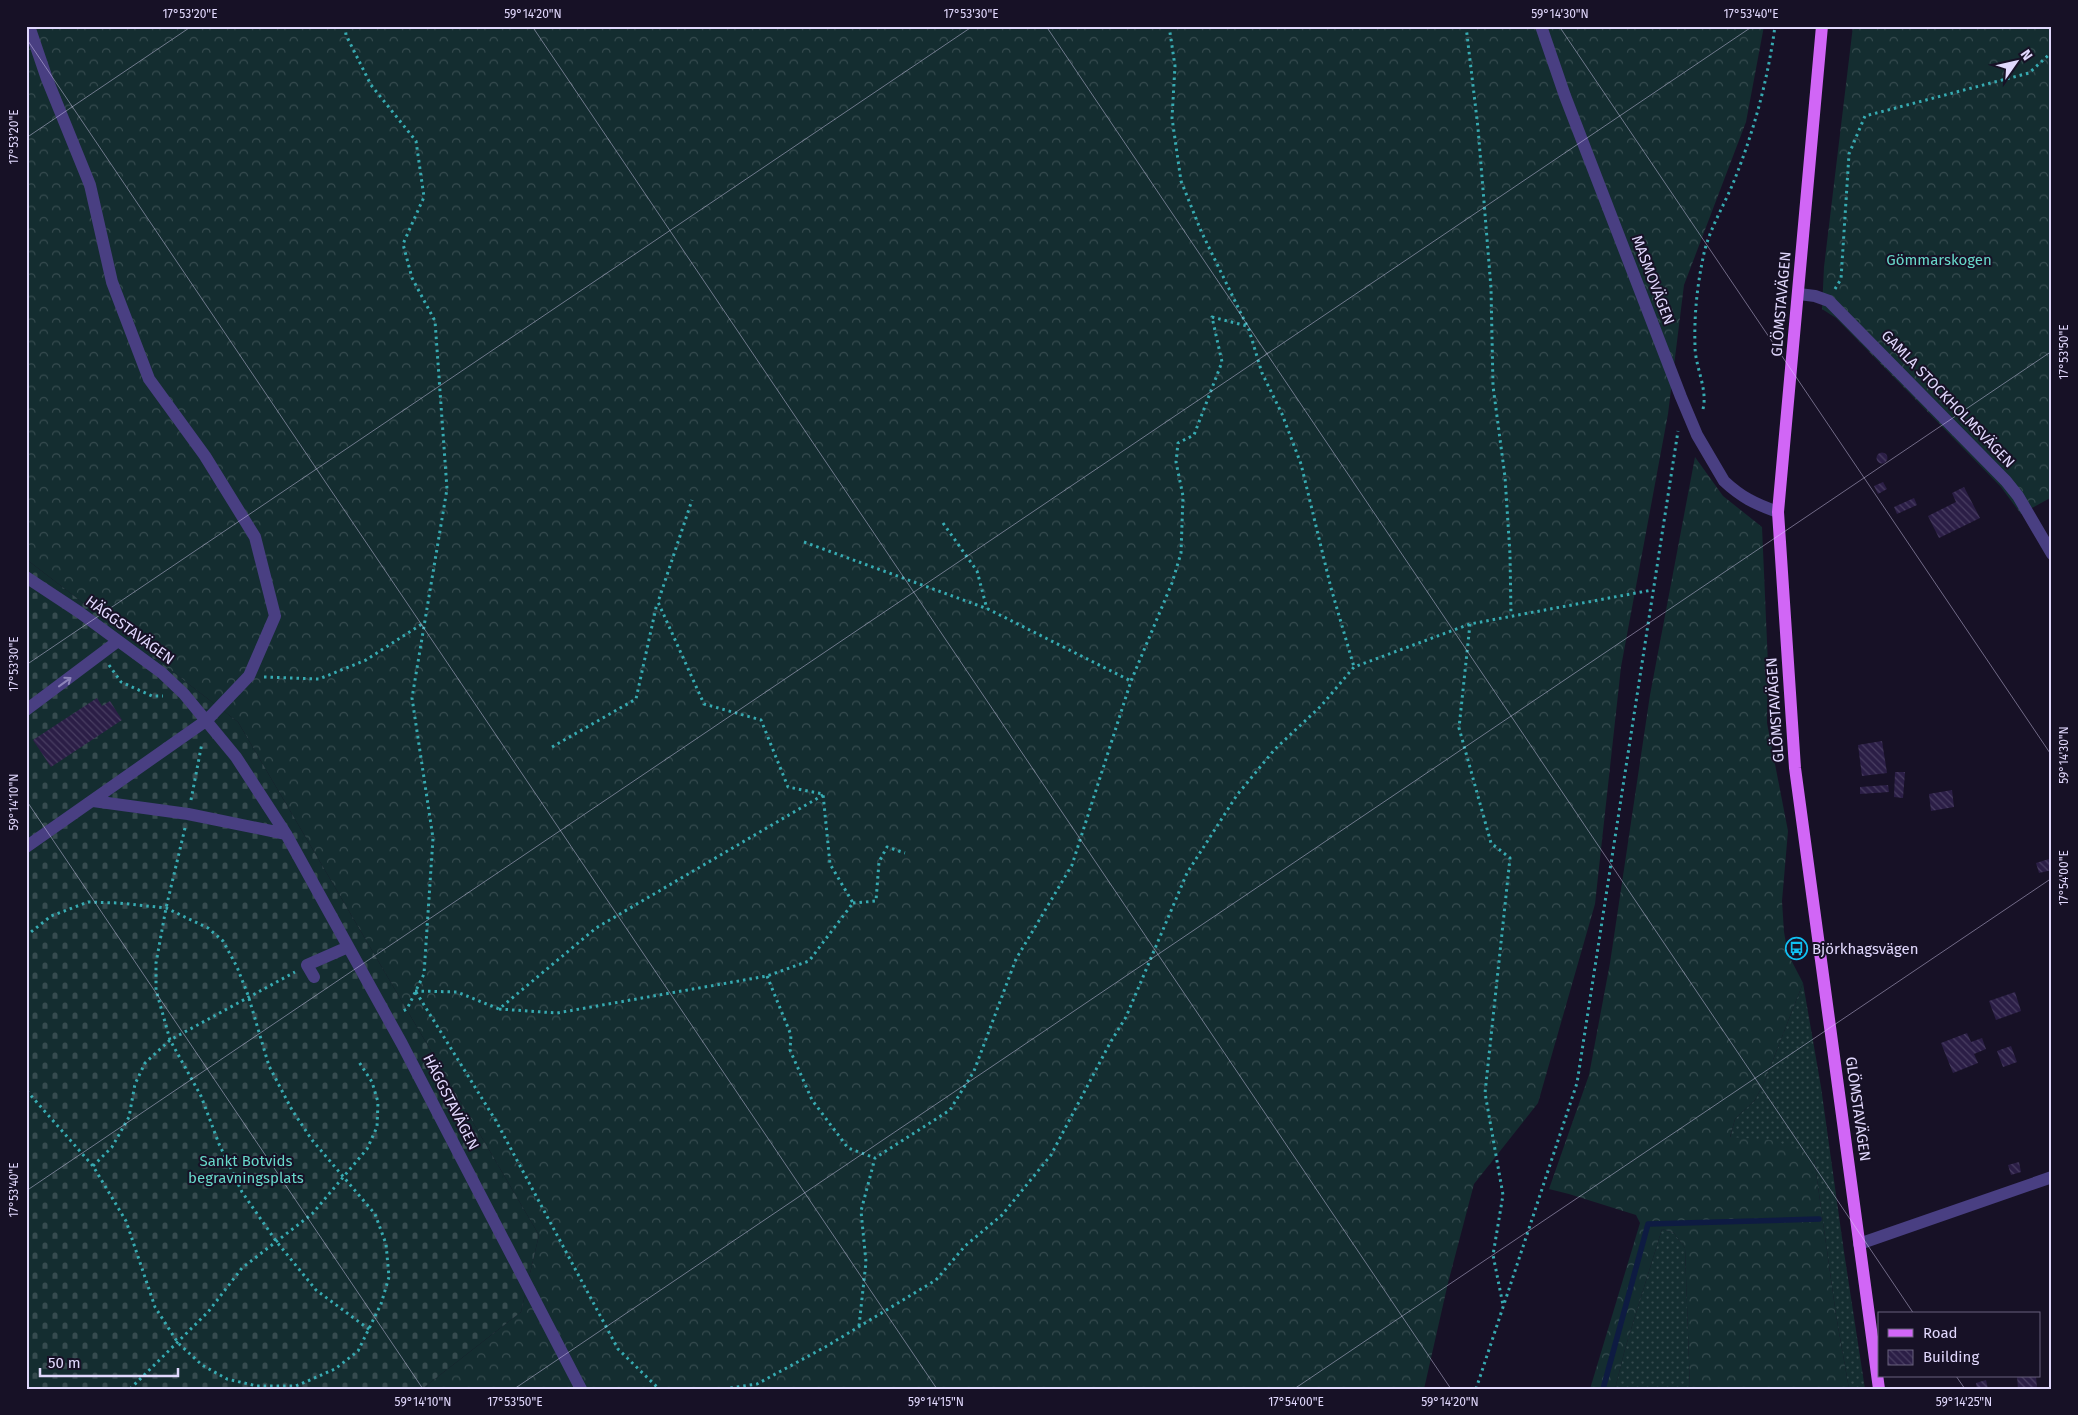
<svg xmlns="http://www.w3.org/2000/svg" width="2078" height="1415" viewBox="0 0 2078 1415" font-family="'Fira Sans',sans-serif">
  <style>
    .grass { fill: url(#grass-dots) }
    .forest { fill: url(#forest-crowns) }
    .cemetery { fill: url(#cemetery-stones) }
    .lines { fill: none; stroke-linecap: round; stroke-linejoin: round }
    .stream { stroke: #0e1b42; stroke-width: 5.5 }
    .building { fill: url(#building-back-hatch) }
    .path { stroke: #37abb2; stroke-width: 3; stroke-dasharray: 2.5 4; stroke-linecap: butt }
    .minor { stroke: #493f82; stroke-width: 12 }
    .major { stroke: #d166f6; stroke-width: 12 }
    .oneway { stroke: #8d84b9 }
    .ticks { fill: none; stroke: #e1d8fd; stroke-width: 1; stroke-opacity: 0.45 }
    .labels { text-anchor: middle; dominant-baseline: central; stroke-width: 4; stroke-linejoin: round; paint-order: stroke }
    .park-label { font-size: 15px; fill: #68d9ca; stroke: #171126 }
    .street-label { font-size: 15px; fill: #e1d8fd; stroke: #171126 }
    .poi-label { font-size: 15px; fill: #e1d8fd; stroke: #171126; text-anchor: start }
    .neatline { fill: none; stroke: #e1d8fd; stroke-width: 2 }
    .ticks-label { font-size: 12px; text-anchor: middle; fill: #e1d8fd }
  </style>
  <defs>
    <pattern id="grass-dots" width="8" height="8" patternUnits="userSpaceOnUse" patternTransform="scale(1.25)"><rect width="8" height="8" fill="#142d30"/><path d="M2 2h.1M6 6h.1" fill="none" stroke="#364b4f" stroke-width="1.8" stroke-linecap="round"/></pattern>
    <pattern id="forest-crowns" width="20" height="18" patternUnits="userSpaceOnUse" patternTransform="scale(1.25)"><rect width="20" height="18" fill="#142d30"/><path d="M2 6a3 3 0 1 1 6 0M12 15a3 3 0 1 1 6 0" fill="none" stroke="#364b4f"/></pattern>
    <pattern id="cemetery-stones" width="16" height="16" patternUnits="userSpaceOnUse" patternTransform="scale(1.25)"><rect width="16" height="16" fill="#142d30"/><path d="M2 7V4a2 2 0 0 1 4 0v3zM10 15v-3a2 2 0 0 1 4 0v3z" fill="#364b4f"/></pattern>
    <pattern id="building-back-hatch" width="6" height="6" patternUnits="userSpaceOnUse" patternTransform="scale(1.25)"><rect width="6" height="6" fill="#2b1e46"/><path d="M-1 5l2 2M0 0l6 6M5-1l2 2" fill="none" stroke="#493e62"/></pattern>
  </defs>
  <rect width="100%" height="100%" fill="#171126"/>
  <path class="grass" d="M1803,983L1821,1087L1844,1252L1865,1389H1849L1836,1315L1814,1158L1730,1138L1735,1119L1755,1100L1764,1083Z
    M1662,1229L1674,1233L1685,1248L1690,1389H1615L1625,1349Z"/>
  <path class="forest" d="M26,26H1764L1746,122L1684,285L1668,414L1621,667L1595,904L1538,1103L1474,1184L1448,1283L1424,1389H422L521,1312L539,1235L238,722L26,559Z
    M1853,26H2052V497L2021,514L2001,487L1836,318L1822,309L1824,267Z
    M1695,457L1723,496L1762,527L1768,665L1767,723L1788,831L1782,901L1784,932L1788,954L1803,983L1764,1083L1755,1100L1735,1119L1730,1137L1771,1140L1803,1151L1814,1158L1836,1315L1849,1389H1690L1685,1248L1674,1233L1662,1229L1625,1349L1615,1389H1590L1640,1223L1636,1215L1569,1194L1549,1189L1589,1075L1610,963L1650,695Z"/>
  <path class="cemetery" d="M26,559L238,722L539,1235L521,1312L422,1389H26Z"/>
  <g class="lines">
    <path class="stream" d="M1603,1389L1648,1224L1819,1219"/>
  </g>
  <path class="building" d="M1876.5 458a5.5 5.5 0 1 1 11 0a5.5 5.5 0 1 1-11 0Z
    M1883,482L1887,489L1878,494L1874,486Z
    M1964,487L1980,518L1939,538L1928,516L1956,502L1952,493Z
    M1914,498L1917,505L1897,514L1894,507Z
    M97,698L102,706L110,701L122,720L51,767L33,740Z
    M1882,741L1887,773L1862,776L1858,745Z
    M1895,772H1905L1903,798L1894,797Z
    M1888,785L1889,792L1860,794V787Z
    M1952,790L1954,807L1931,811L1929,794Z
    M2049,859L2052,870L2039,873L2036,863Z
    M2015,992L2021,1011L1996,1020L1989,1001Z
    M1967,1033L1971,1042L1982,1038L1986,1049L1974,1054L1978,1063L1953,1073L1941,1043Z
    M2011,1046L2017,1062L2003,1067L1997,1051Z
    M2019,1162L2021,1172L2011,1175L2008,1165Z
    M2017,1376H2036L2037,1388L2018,1389Z
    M1986,1380L1988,1389H1977L1976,1383Z"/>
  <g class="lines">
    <path class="path" d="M345,26L346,35L371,85L416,141L424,197L403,244L412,278L435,321L447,489L412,698L433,838L424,974L407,1009L401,1012
      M1169,26L1175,66L1172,118L1181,181L1201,231L1249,330L1262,373L1282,414L1301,464L1331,588L1354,667
      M1466,26L1478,128L1491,288L1493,386L1505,477L1510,554L1511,615
      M1835,289L1841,279L1849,154L1865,116L2029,73L2052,52
      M1703,409C1708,389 1695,367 1695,346C1694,316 1697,287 1703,258C1708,231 1724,206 1734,181C1754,131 1768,79 1775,26
      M943,523L977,571L987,609
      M804,542L988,609L1131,681
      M1470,624L1459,728L1491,843L1510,858L1485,1093L1503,1195L1493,1255L1503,1305
      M109,665L121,682L152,696H163
      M264,677L319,679L366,660L425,622
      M552,747L636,699L657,603
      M191,800L202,743
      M185,828L166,908L156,963V990L170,1040L201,1096L219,1144L242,1192L276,1241L316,1290L370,1330
      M853,903L876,901L879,862L887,847L905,853
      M26,936L51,916L88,902L119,903L166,908L208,928L223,941L237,967L248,995L269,1066L292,1110L312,1140L375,1214L386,1244L389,1277L381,1304L358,1351L335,1369L296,1386H257L227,1379L202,1365L178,1343L155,1307L126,1221L93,1166L26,1090
      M767,976L791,1035L790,1050L812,1100L848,1148L875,1158
      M415,991L457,992L499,1009L596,928L823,795
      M416,992L496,1121L618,1349L658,1388L661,1389
      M499,1009L557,1013L767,976L809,961L853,903L830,864L823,794L788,787L761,720L704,704L658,602L692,500
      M93,1166L112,1147L129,1117L135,1084L145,1063L170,1040L295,972
      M859,1326L866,1262L861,1211L875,1158L950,1110L974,1071L1016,959L1072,865L1131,681L1172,583L1181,553L1183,496L1176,462L1178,443L1194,435L1222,362L1212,317L1247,326
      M130,1389L208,1312L242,1268L312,1214L367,1149L377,1127L378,1102L372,1082L359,1062
      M724,1389L757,1384L827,1346L936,1280L965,1246L1002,1215L1051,1155L1110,1043L1126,1017L1187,873L1237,795L1275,749L1321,706L1354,667L1470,624L1652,590
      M1476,1389L1577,1083L1678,431"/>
    <path class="minor" d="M1541,26L1565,96L1681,397L1697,435L1724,481C1741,497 1755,504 1778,512
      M1799,294L1815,296L1829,301L2006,481L2018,496L2052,554
      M26,577L79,612L162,673L184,694L236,757L286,834L402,1044L581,1389
      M26,710L118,641
      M93,801L188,814L286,834
      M26,847L207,720L249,676L275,616L255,537L205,456L149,379L112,282L90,185L47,79L29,26
      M314,977L307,965L348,947
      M1859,1244L2052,1177"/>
    <path class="major" d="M1822,26L1778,512L1795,768L1879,1389"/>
  </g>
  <defs><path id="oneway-shaft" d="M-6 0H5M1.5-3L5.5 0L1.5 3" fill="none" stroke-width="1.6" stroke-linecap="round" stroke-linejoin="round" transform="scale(1.25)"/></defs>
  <use class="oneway" href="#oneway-shaft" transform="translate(65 682) rotate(-36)"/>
  <path class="ticks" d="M532,26L1451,1389M1046,26L1914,1314M1559,26L2052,756M26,38L937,1389M26,138L192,26M26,665L973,26M26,800L423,1389M26,1191L1753,26M1956,1376L1965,1389M514,1389L2052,351M1294,1389L2052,878"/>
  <defs>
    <symbol id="bus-ring" viewBox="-11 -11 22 22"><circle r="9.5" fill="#171126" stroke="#10c0f1" stroke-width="1.5"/><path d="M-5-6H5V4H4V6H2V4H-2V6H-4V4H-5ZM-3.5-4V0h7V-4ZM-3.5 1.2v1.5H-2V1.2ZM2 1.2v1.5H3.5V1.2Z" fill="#10c0f1"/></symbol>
  </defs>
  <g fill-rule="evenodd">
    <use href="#bus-ring" x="1784" y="936" width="25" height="25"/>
  </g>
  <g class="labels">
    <g class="park-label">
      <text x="1939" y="260">Gömmarskogen</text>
      <text x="246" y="1161">Sankt Botvids<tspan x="246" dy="17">begravningsplats</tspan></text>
    </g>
    <g class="street-label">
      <text transform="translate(1653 280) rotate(69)">MASMOVÄGEN</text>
      <text transform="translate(1781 304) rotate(-85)">GLÖMSTAVÄGEN</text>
      <text transform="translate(1948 399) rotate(46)">GAMLA STOCKHOLMSVÄGEN</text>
      <text transform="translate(130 630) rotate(36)">HÄGGSTAVÄGEN</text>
      <text transform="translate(1775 710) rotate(-94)">GLÖMSTAVÄGEN</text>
      <text transform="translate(451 1102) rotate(63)">HÄGGSTAVÄGEN</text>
      <text transform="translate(1858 1109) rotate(82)">GLÖMSTAVÄGEN</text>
    </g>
    <g class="poi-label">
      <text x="1812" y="949">Björkhagsvägen</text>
    </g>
  </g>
  <rect width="2078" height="1415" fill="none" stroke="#171126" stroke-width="55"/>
  <rect x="1878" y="1312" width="162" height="65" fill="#171126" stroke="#68617c"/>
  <rect x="1888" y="1329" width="25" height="8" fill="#d166f6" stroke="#68617c"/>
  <text x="1923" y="1338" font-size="15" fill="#e1d8fd">Road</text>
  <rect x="1888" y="1350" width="25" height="15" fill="url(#building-back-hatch)" stroke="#68617c"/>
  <text x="1923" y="1362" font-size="15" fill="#e1d8fd">Building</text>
  <g transform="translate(2016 62) rotate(56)" stroke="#171126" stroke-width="4" paint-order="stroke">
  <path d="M0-4L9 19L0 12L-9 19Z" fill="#e1d8fd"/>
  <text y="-8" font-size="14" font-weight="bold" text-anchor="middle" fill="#e1d8fd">N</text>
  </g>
  <path d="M40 1368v8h138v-8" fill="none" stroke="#e1d8fd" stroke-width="2.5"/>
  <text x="48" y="1368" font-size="15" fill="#e1d8fd" stroke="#171126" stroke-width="4" paint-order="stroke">50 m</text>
  <rect x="28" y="28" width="2022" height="1360" class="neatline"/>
  <g class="ticks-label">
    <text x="190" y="18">17°53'20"E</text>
    <text x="533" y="18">59°14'20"N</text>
    <text x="971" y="18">17°53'30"E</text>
    <text x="1560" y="18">59°14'30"N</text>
    <text x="1751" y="18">17°53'40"E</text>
    <text transform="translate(14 137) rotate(-90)" y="4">17°53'20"E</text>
    <text transform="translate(2064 352) rotate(-90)" y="4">17°53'50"E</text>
    <text transform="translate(14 664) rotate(-90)" y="4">17°53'30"E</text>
    <text transform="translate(2064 755) rotate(-90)" y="4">59°14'30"N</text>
    <text transform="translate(14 802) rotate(-90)" y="4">59°14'10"N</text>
    <text transform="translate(2064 878) rotate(-90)" y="4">17°54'00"E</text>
    <text transform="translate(14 1190) rotate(-90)" y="4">17°53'40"E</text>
    <text x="423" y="1406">59°14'10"N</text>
    <text x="515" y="1406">17°53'50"E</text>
    <text x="936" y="1406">59°14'15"N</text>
    <text x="1296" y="1406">17°54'00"E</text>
    <text x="1450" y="1406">59°14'20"N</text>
    <text x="1964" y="1406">59°14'25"N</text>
  </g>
</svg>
